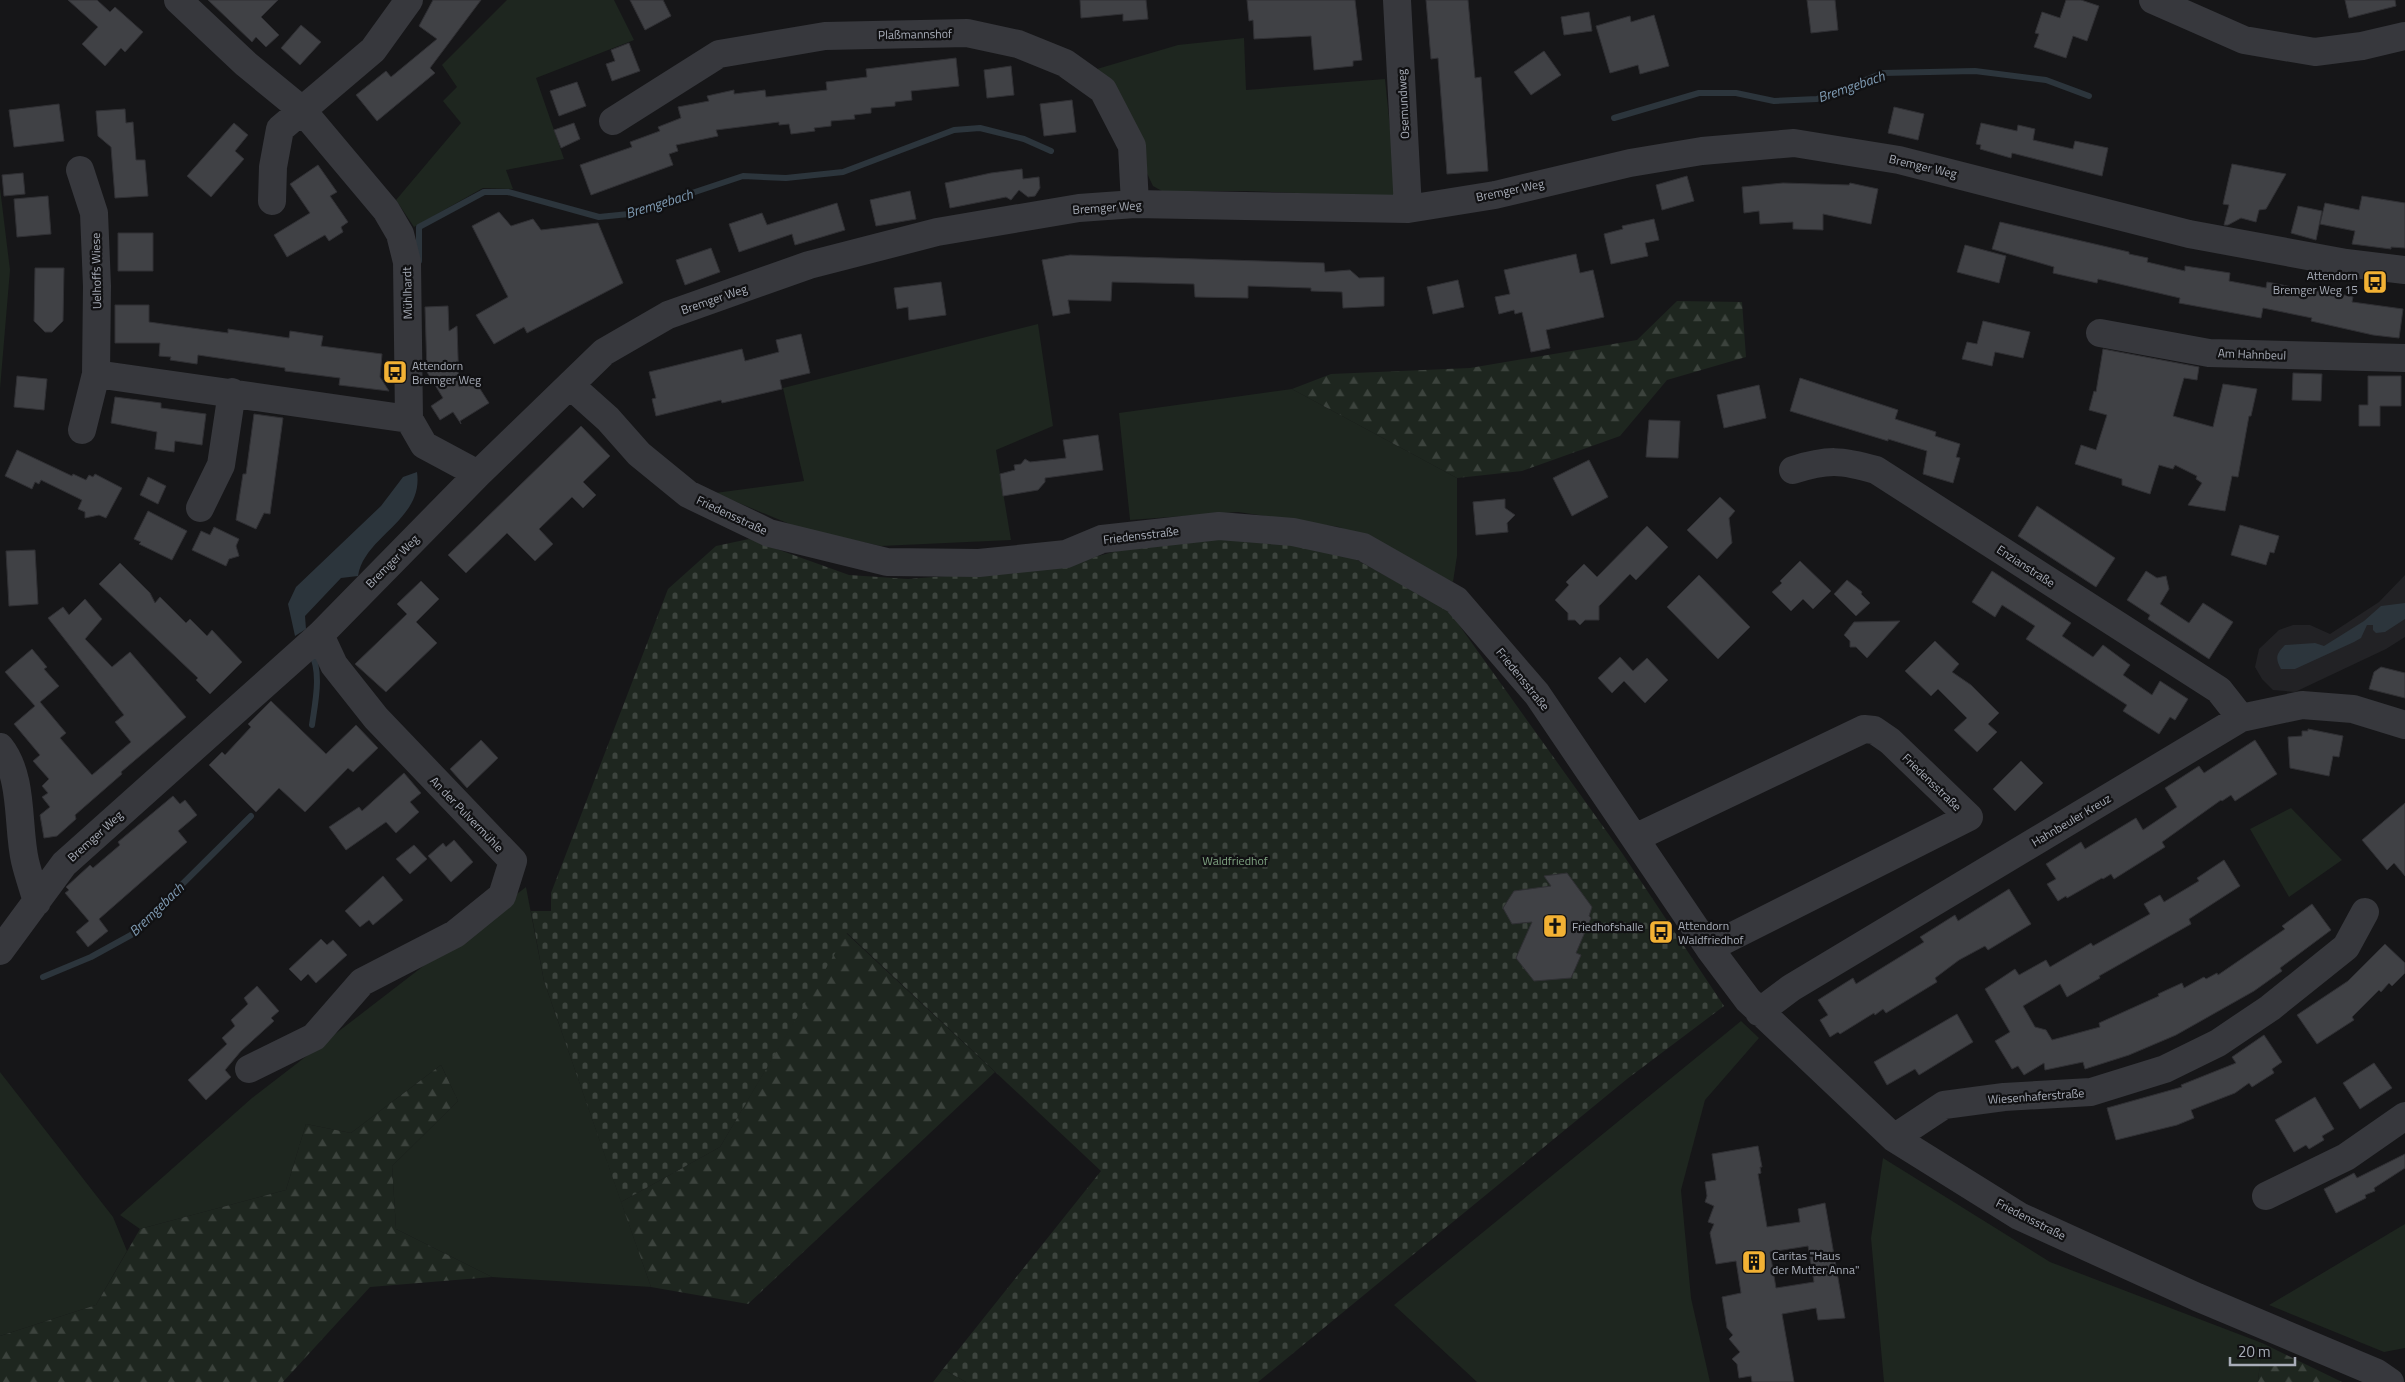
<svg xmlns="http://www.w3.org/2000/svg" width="2405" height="1382" viewBox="0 0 2405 1382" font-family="'Titillium Web',sans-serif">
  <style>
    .built { fill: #222225 }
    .green { fill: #1e261f }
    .forest { fill: url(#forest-firs) }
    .cemetery { fill: url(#cemetery-stones) }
    .water { fill: #2c353c }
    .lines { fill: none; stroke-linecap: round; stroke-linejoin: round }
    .stream { stroke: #2c353c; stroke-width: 6 }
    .building { fill: #404145; stroke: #303034; fill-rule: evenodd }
    .minor { stroke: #37383d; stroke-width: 28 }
    .labels { text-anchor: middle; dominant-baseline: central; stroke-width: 4.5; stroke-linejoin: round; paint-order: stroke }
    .street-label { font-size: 12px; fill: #a8adb8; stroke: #111113 }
    .poi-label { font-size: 12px; fill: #a8adb8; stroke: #111113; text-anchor: start }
    .park-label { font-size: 12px; fill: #7fa381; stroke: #111113 }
    .water-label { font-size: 14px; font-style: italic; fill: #7f9bb3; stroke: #111113 }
  </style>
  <defs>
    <pattern id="forest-firs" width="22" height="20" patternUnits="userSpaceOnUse" patternTransform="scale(1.25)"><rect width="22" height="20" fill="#1e261f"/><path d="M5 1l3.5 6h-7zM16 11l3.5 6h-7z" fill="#3c433d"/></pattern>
    <pattern id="cemetery-stones" width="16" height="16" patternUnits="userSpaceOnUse" patternTransform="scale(1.25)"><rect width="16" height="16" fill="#1e261f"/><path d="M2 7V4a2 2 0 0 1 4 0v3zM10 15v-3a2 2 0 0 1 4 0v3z" fill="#3c433d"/></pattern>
  </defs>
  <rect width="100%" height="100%" fill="#161618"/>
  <path class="built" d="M2405,575V637L2386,649L2295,692L2273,690L2262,679L2255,667L2259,649L2279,630L2293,625H2310L2330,634L2379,602Z"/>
  <path class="green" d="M507,0H614L634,40L536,78L564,159L506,170L513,189L483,188L414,227L396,200L461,123L443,101L457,87L442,65Z
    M1244,38L1246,90L1385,79L1397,197L1246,191H1162L1153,186L1097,69L1178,45Z
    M0,188L10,270L0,389Z
    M1038,324L1053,426L996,450L1011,540L881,546L799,528L715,493L804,481L783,388Z
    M1292,389L1457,478V556L1453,582L1339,527L1238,512L1130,520L1119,413Z
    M2291,808L2342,860L2289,897L2250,829Z
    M526,887L544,981L651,1287L492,1277L396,1229L392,1166L458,1101L441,1065L351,1133L306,1124L286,1190L140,1229L120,1215L252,1098Z
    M1741,1021L1759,1038L1705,1100L1681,1190L1691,1298L1710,1382H1477L1394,1305Z
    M0,1072L113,1217L127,1251L96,1305L0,1336Z
    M1883,1158L2050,1262L2262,1343L2258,1382H1884L1871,1238Z
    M2405,1224V1348L2384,1352L2269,1305Z
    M943,1369L966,1382H933Z"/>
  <path class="forest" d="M1677,301L1742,302L1746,357L1667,380L1620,436L1522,471L1457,478L1292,389L1331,374L1470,368L1637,340Z
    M846,933L995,1072L748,1304L651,1287L621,1202L720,1147Z
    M441,1065L458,1101L392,1166L396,1229L492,1277L370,1287L283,1382H0V1336L96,1305L140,1229L286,1190L306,1124L351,1133Z
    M2262,1343L2342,1382H2258Z"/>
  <path class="cemetery" d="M1183,533L1339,550L1449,611L1622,853L1724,1006L1627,1079L1258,1382H966L943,1369L1101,1171L847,933L720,1147L621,1202L544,981L531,911H551V893L668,589L716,546L749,539L849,575L908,579L971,574L1080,561Z"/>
  <path class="water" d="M417,472C424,520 364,536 358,576L341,578L305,616L306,629L295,636L288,604L296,587L381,506L403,477Z
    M2405,603V619L2385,632L2376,633L2373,630V625H2367L2361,638L2354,642L2295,669H2281C2275,658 2276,654 2285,645L2315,643L2324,646L2364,621L2381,606Z"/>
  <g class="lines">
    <path class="stream" d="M1614,118L1699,93H1736L1774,101L1817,99L1883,73L1975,71L2046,80L2089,96
      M419,261V227L484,192H508L599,217L629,214L743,176L786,178L843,172L954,130L980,128L1024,139L1051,151
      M311,652C322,673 315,703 312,725
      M43,977L91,957L131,935L251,816"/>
  </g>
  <path class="building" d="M68,0H97L110,12L115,7L143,32L125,52L121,48L105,66L82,44L98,27Z
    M208,0H278L261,17L279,35L266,47L256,37L252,42Z
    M433,0H481L430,68L435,73L377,121L356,95L386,71L391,77L437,39L419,26Z
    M630,0H663L671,16L645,30Z
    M1080,0H1146L1148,19L1123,21V14L1081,18Z
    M1247,0H1355L1362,60L1353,61V66L1314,70L1311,36L1254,39L1253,20L1249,21Z
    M1426,0H1468L1475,78L1481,77L1488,171L1447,174L1438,58L1431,59Z
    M1807,0H1835L1838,30L1811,33Z
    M2066,0H2081L2099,6L2087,41L2073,36L2066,58L2034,47L2039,34L2035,33L2042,12L2060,18Z
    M2345,0H2395L2396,6L2349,18Z
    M1589,12L1592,31L1564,35L1561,17Z
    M1654,15L1669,66L1640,74L1638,65L1610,73L1596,26L1630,16L1631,22Z
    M301,25L321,42L300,65L281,48Z
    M629,43L640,71L612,81L606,64L615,61L611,50Z
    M1544,51L1561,75L1531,95L1514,72Z
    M956,58L959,86L911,91L912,100L895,102V106L871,108V113L854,115L855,119L831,121V126L814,128L815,131L791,134L789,124L779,125V122L716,130L718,136L676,145L678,151L669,154L673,165L591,195L580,165L632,147L630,142L660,131L658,127L681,118L678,107L709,101L707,96L734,90V94L765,90L766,97L827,90L826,82L867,77L866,69Z
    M1011,66L1014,95L987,98L984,70Z
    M577,82L586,106L559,116L550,91Z
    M1072,100L1076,132L1044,136L1040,104Z
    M59,104L64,141L14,147L9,110Z
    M1894,107L1924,114L1918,140L1888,133Z
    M125,109L126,123L133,122L136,160H145L148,196L115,198L111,147L98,136L96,111Z
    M234,123L248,135L235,151L244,159L211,197L187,176Z
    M574,123L580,139L561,148L554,130Z
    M1981,123L2017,131L2018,125L2035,129L2033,140L2073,149L2075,141L2108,148L2102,176L2012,153L2011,158L1980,149L1981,145L1976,144Z
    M2232,164L2286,174L2266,209L2259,210L2256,222L2241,218L2228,225H2224L2229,205L2223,204Z
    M318,165L337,192L330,196L348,222L341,227L343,232L329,241L325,235L287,257L274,235L310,213L290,184Z
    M1022,169L1023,179L1039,177L1040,188L1035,196L1028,197L1019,190L1011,200L1006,197L950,208L945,183L991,173Z
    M23,173L25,194L4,196L2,175Z
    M1687,176L1694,201L1662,210L1656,185Z
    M1783,183L1849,185L1850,183L1878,189L1871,224L1823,214V230L1793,229V222L1760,224L1759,211L1744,213L1742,187Z
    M910,191L916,219L876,226L870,200Z
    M48,196L51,234L17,237L14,199Z
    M2362,196L2405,203V248L2391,247V249L2352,244L2355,231L2320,224L2325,203L2359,210Z
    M837,203L845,230L795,245L792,234L739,252L729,224L762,213L767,225Z
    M2298,206L2322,211L2316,240L2291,233Z
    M499,212L511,226L533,219L541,230L598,223L623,283L527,333L524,327L494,344L476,315L508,297L472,226Z
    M1654,219L1659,240L1645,243L1648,256L1611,264L1604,234L1623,229L1622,226Z
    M2000,222L2129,252V254L2148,258L2147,262L2185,271V266L2230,273L2229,281L2266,288L2267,282L2317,292L2318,289L2353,297L2352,302L2403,309L2399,338L2373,335L2311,321L2312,318L2263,308L2261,318L2179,303L2180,298L2098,279L2097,283L2053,273L2054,267L1992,249Z
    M118,233H153V271H118Z
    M1965,245L2006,256L1999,283L1957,272Z
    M711,248L720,272L685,285L676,260Z
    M1576,254L1580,273L1593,270L1604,317L1546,330L1550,348L1531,352L1522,312L1515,314L1514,310L1499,314L1495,297L1510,294L1504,270Z
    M1070,255L1324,263L1325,272L1350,270L1359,278L1384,277V306L1343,308L1342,292L1311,291V288L1248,286V298L1195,297L1194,284L1112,282L1111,301L1068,300L1070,313L1053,316L1042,260Z
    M35,268H64L63,321L52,332H45L34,321Z
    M1458,280L1464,307L1433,314L1427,287Z
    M941,282L946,315L909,320L908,307L897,309L894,288Z
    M115,305H149V322L228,333V329L289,338L290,331L323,336L321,346L382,354L380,377L389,391L339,385L340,378L285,371V368L198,355L197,364L170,360L171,357L159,356L160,343H115Z
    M448,306L449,331L457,326L459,387L473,378L489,403L460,421L461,424L453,412L440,420L431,406L443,398L427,372L425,307Z
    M1983,321L2030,332L2023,358L1995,352L1992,366L1962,359L1967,342L1977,344Z
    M801,334L810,373L780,380L782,389L722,403L721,400L656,416L652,399L656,398L649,372L742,349L745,361L779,352L776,340Z
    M2103,349L2199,367L2197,380L2184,378L2173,416L2213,427L2223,384L2257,389L2251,416H2249L2238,477L2232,476L2225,511L2188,505L2202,483L2196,479L2197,476L2175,465L2173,469L2159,465L2150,494L2122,485V479L2075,464L2081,445L2096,450L2107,415L2089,410L2094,391L2096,392Z
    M2293,373L2322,374L2321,401L2292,400Z
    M17,376L47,379L44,410L14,407Z
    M2368,376H2401V406H2380V426H2359V405H2368Z
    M1800,378L1898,410L1895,419L1936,432L1935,436L1960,444L1956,457L1960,458L1953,483L1923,474L1927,451L1888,439V441L1790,411Z
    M1759,385L1766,418L1724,428L1717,395Z
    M115,397L161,403V408L206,414L202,445L175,441L174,452L155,449L157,432L111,423Z
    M254,414L283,418L270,514L264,513L256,529L236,520L243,474H246Z
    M1649,420L1680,421L1678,458L1646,457Z
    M581,426L610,456L583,482L596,495L583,508L572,497L539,529L553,544L535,561L507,533L466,573L448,555Z
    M1098,435L1103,470L1045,478V482L1038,490L1003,496L1000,474L1015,470L1014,465L1021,464L1025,459L1030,462L1066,458L1063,440Z
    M17,450L72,476L73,474L86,480L89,475L93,477L95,474L122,488L106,518L99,515L85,518V512L78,509L82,500L41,480L39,484L35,482L32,489L5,476Z
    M1589,460L1608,497L1572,516L1553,478Z
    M148,477L166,486L158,504L140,495Z
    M1720,497L1735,511L1729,518L1732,543L1717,559L1687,530Z
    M1505,499V508L1515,515L1507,523L1508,532L1476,535L1473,502Z
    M2037,506L2115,558L2096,587L2018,536Z
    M148,511L187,531L172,560L139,544L141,542L134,539Z
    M2240,525L2279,536L2274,553L2270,552L2266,565L2231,555Z
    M1647,526L1668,547L1636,580L1630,574L1599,606V620H1585L1580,625L1575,620H1568V613L1555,600L1569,585L1566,582L1584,564L1597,577Z
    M214,527L239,539L236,546L239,556L229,559L226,566L192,550L201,531L210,535Z
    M35,550L38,604L9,606L6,551Z
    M1800,561L1831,591L1813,609L1803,599L1791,611L1772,592L1782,583L1780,581Z
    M120,563L150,593L155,603L160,597L186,623L190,619L207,636L212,630L242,662L210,694L196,680L198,678L99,584Z
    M1992,571L2071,623L2062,636L2093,657L2103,645L2130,665L2123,675L2152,695L2160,681L2188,699L2175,720L2170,717L2159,734L2123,711L2127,705L2026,639L2035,626L2002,605L1995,617L1972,602Z
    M2146,571L2157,578L2166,576L2169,589L2160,604L2189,623L2203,603L2233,622L2209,659L2148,619L2150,615L2127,600Z
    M1699,575L1750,627L1718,659L1667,607Z
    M1847,580L1862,592L1861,594L1870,603L1856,616L1834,594Z
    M421,581L439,599L416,622L437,643L386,692L355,664L407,614L397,604Z
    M85,599L102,619L85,639L112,667L130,652L186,717L121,772L122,774L75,815L76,819L57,836L44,838L40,815L50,807L42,797L48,793L42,786L49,779L33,761L40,755L14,724L35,706L5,672L32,649L47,667L44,669L59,686L40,702L66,733L60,738L92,775L131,742L115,722L124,715L48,618L63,607L69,615Z
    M1900,621L1867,658L1856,647H1850V641L1844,635L1854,622Z
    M1935,641L1959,664L1952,672L1971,685L1999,713L1988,724L1997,732L1977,752L1954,730L1967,718L1938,689L1931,696L1905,671Z
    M1620,657L1633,671L1647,658L1668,680L1645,703L1624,681L1612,693L1598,678Z
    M2381,667L2405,673V698L2369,689L2374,672Z
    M271,701L326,754L356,725L378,748L353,772L348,768L305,812L279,788L256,812L209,765L222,752L225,755L251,727L248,724Z
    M2308,729L2343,736L2339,757L2333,756L2329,776L2290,768L2288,737L2302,736V731H2308Z
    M481,740L498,758L467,788L450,769Z
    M2255,740L2277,774L2235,801L2231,795L2222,801L2221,800L2162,842L2165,847L2114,879L2111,874L2103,879L2102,878L2067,898L2066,896L2058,901L2047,884L2056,879L2046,864L2081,842L2085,849L2136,818L2143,830L2177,807L2165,788L2199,766L2204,773Z
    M2021,761L2043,783L2015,811L1993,789Z
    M404,773L421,793L410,802L419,812L396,833L386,822L346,850L329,827L359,807L362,811Z
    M173,796L180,804L185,800L197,815L178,831L187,842L99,919L108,931L88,947L76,932L89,921L65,893L69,890L66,887L90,865L93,868L120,845L118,842Z
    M2405,803V876L2394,863L2387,870L2362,840Z
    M454,840L473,862L451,882L428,856L443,843L446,847Z
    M414,845L427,859L410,874L396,859Z
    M2224,860L2240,886L2189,919L2191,924L2099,976L2100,978L2067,997L2060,984L2023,1006L2035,1027L2046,1030L2052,1040L2100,1027L2099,1023L2159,996L2158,994L2182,983L2184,988L2204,977L2206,979L2217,973L2218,975L2285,929L2282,926L2312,904L2331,930L2280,968L2282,971L2254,991L2176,1035L2129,1055L2085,1069L2083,1062L2045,1070L2044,1063L2024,1075L2018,1066L2012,1069L1995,1041L2010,1032L1985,989L2015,969L2019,975L2046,960L2050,967L2091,943L2093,946L2150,914L2144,904L2160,895L2164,902L2199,881L2197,878Z
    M1567,873L1592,907L1589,916L1591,918L1576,953L1581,955L1571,978L1534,981L1516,958L1532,922L1512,924L1503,908L1514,891L1551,886L1544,876Z
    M383,876L403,900L373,925L369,920L360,927L345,911Z
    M2009,889L2031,924L1988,950L1985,946L1959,960L1935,978L1937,982L1886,1013L1883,1009L1875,1015L1874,1013L1840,1034L1838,1032L1830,1037L1820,1020L1828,1015L1818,1000L1853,978L1856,984L1924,942L1920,937L1955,915L1958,921Z
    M321,939L327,945L333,940L347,955L316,983L308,974L301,981L289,969Z
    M2385,944L2405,963V973L2392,986L2389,983L2381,992L2379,990L2352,1017L2354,1020L2317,1044L2297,1015L2348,981Z
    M257,986L279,1011L271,1018L274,1021L241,1051L225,1070L231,1077L206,1100L188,1080L227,1044L222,1038L235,1026L231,1020L248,1004L244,998Z
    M1957,1014L1973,1042L1919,1075L1915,1069L1887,1085L1874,1062Z
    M2264,1035L2282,1062L2272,1069L2274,1073L2252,1087L2249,1083L2235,1093L2191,1110L2194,1118L2177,1125L2116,1140L2107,1108L2182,1087L2181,1085L2236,1063L2232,1057Z
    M2374,1063L2392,1088L2360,1109L2343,1083Z
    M2315,1097L2334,1129L2322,1136L2324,1140L2309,1149L2306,1145L2294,1152L2275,1120Z
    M1758,1146L1762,1167H1760L1761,1173L1758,1174L1767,1227L1800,1222L1798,1209L1825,1203L1845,1318L1818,1320L1816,1308L1782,1314L1794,1382H1752L1751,1376L1739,1378L1737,1364L1732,1359L1740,1352L1729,1339L1733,1335L1727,1328L1722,1297L1741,1293L1736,1261L1716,1264L1710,1233L1714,1224L1708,1222L1714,1206L1705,1202L1707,1196L1705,1182L1716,1180L1712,1154ZM1808,1246L1814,1282L1776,1288L1770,1252Z
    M2405,1154V1168L2374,1188L2375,1191L2365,1195L2366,1198L2336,1213L2324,1189L2354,1173L2357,1178Z"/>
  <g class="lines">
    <path class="minor" d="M178,0L246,64L302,110L386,210L400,234L407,262L409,419L424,445L478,474
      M1397,0L1408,209
      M2153,0L2244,40L2315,52L2362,46L2405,36
      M613,121L719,54L825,36L967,33L1018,44L1065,63L1103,90L1132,146L1135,204
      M80,170L94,213L97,286L96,374L409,419
      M272,201L273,167L280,129L373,50L409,0
      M2100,333L2209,353L2405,358
      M570,385L608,419L639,454L688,494L769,533L887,562L979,563L1066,554L1102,539L1219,526L1293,532L1363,547L1456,600L1537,694L1709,948L1748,1000L1894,1138L2019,1216L2197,1297L2377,1373L2390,1382
      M82,430L96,374
      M1793,470C1828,459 1841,460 1876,470L2219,690L2241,718
      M200,508L221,465L232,392
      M0,747C24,777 17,826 25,861C28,874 33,888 37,902
      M1635,838L1864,729L1874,730L1890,741L1969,817L1709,948
      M0,951L64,864L320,635L478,474L604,352L668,315L809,265L937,232L1079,208L1135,204L1408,209L1495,195L1630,163L1702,151L1794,143L1899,160L2189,234L2346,263L2405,270
      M1759,1012L1791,988L2241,718L2302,705L2353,709L2405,725
      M249,1069L314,1037L362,982L455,934L502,896L513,861L376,718L334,665L320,635
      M1894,1138L1944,1105L2004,1097L2091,1092L2165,1069L2218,1043L2270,1008L2346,947L2365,912
      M2266,1196L2346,1157L2405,1116"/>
  </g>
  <defs>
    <symbol id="bus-square" viewBox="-11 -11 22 22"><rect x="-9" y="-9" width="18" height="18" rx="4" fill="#f2b134" stroke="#111113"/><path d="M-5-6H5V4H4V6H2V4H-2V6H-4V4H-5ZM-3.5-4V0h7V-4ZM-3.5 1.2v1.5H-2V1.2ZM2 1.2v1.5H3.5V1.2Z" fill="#111"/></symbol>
    <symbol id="church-square" viewBox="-11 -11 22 22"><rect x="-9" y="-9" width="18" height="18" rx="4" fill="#f2b134" stroke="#111113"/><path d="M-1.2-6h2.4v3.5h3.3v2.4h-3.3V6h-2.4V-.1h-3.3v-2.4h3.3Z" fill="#111"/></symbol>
    <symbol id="building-square" viewBox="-11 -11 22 22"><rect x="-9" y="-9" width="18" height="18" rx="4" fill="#f2b134" stroke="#111113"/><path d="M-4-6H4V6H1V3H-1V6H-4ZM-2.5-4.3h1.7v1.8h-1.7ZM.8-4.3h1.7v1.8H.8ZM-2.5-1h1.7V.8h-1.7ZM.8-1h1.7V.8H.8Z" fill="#111"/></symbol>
  </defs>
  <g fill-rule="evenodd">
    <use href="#bus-square" x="2361" y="268" width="28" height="28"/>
    <use href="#bus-square" x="381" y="358" width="28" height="28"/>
    <use href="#church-square" x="1541" y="912" width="28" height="28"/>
    <use href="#bus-square" x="1647" y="918" width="28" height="28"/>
    <use href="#building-square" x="1740" y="1248" width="28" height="28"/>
  </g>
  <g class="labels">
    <g class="street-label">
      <text transform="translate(915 34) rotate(-1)">Plaßmannshof</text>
      <text transform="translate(1403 104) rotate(-93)">Osemundweg</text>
      <text transform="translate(1923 166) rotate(13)">Bremger Weg</text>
      <text transform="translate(1510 190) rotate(-12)">Bremger Weg</text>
      <text transform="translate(1107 207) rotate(-4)">Bremger Weg</text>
      <text transform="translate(96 271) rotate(-91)">Uelhoffs Wiese</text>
      <text transform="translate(407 293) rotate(-91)">Mühlhardt</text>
      <text transform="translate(714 299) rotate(-19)">Bremger Weg</text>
      <text transform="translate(2252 354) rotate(2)">Am Hahnbeul</text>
      <text transform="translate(732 515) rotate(25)">Friedensstraße</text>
      <text transform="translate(1141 535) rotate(-7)">Friedensstraße</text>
      <text transform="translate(392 561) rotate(-45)">Bremger Weg</text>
      <text transform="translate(2026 566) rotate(33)">Enzianstraße</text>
      <text transform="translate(1523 679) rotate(51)">Friedensstraße</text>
      <text transform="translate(1932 782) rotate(44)">Friedensstraße</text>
      <text transform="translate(467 814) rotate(46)">An der Pulvermühle</text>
      <text transform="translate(2071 820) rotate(-31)">Hahnbeuler Kreuz</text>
      <text transform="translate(95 836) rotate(-42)">Bremger Weg</text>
      <text transform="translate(2036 1096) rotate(-4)">Wiesenhaferstraße</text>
      <text transform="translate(2031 1219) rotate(27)">Friedensstraße</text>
    </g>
    <g class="poi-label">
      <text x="2358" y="275" text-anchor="end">Attendorn<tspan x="2358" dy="14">Bremger Weg 15</tspan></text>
      <text x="412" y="365">Attendorn<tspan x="412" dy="14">Bremger Weg</tspan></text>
      <text x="1678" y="925">Attendorn<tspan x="1678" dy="14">Waldfriedhof</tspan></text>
      <text x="1572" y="926">Friedhofshalle</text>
      <text x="1772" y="1255">Caritas "Haus<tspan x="1772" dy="14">der Mutter Anna"</tspan></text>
    </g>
    <g class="park-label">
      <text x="1235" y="860">Waldfriedhof</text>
    </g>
    <g class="water-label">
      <text transform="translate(1851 86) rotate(-19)">Bremgebach</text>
      <text transform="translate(659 203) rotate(-17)">Bremgebach</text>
      <text transform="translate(156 909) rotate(-44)">Bremgebach</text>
    </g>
  </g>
  <path d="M2230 1357v8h65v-8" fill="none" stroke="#a8adb8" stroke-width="2.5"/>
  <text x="2238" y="1357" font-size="15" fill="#a8adb8" stroke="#111113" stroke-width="4" paint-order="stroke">20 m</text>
</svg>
